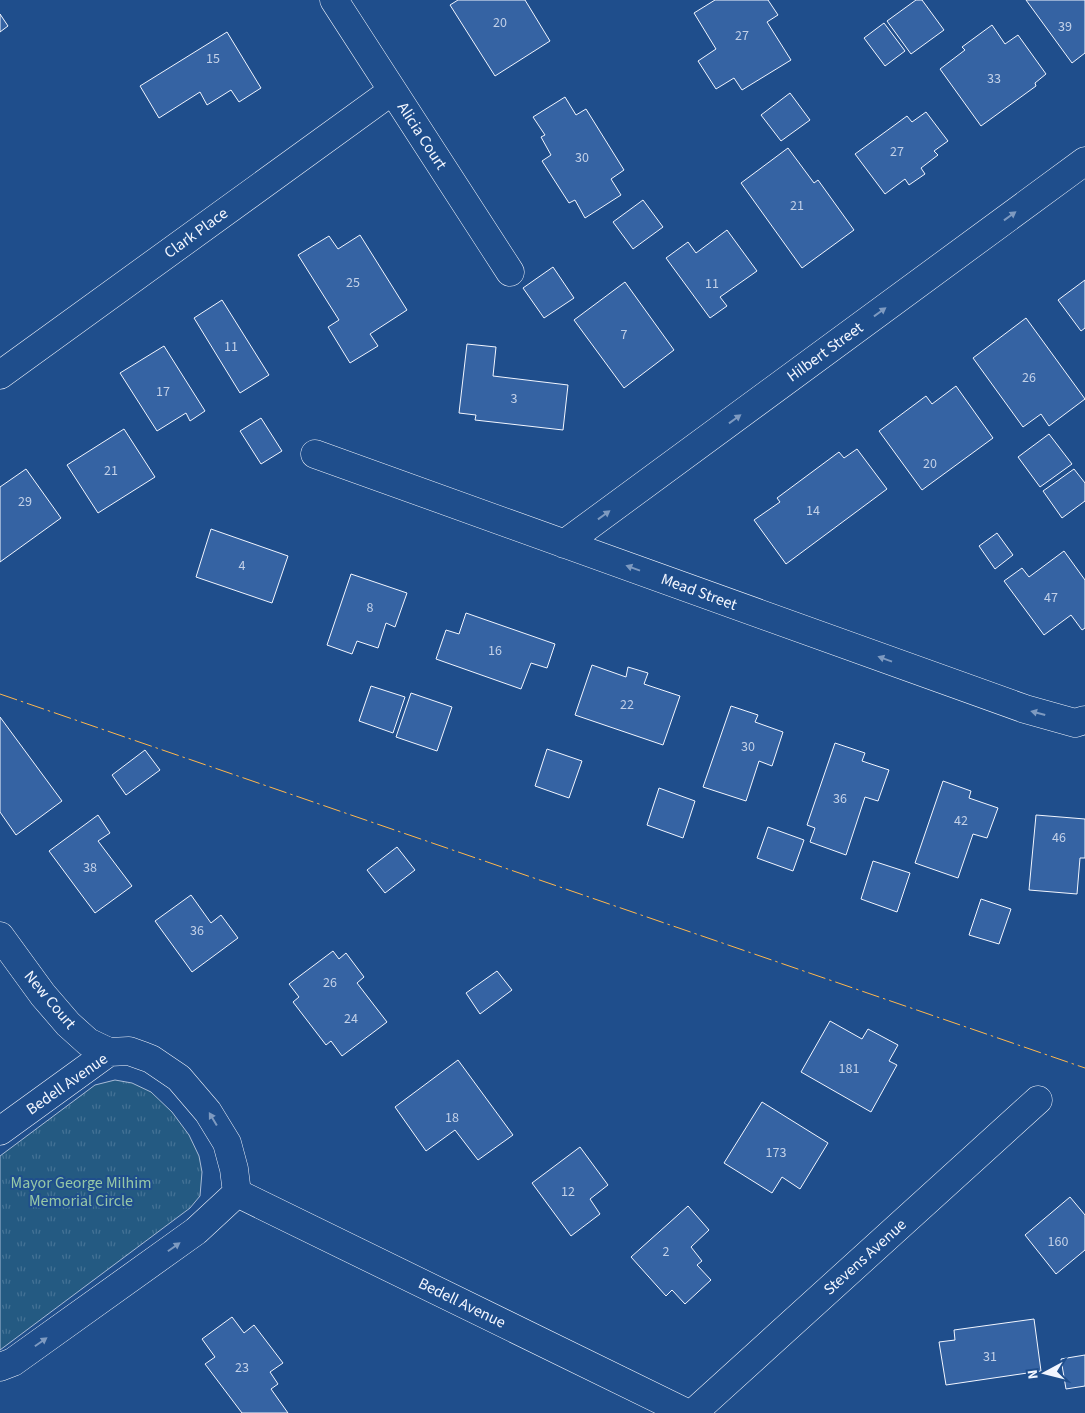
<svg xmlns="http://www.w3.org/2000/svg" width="1085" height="1413" viewBox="0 0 1085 1413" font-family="'Source Sans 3',sans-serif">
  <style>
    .grass { fill: url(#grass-tufts); stroke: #a8bbd7 }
    .building { fill: #3563a3; stroke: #f2f6ff }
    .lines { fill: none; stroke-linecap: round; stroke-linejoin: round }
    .minor-casing { stroke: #f2f6ff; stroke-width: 29 }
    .minor { stroke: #1f4e8c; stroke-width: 28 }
    .power { stroke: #ffb74d; stroke-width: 1; stroke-dasharray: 18 4 2.5 4; stroke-linecap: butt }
    .oneway { fill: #7e9ac0 }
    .labels { text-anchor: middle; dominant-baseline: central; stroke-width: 4; stroke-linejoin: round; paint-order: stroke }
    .number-label { font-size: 14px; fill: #c3d1e8 }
    .street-label { font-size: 16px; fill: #f2f6ff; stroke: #1f4e8c }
    .park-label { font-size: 16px; fill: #97c8a6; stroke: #1f4e8c }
  </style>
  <defs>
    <pattern id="grass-tufts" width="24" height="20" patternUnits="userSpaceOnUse" patternTransform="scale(1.25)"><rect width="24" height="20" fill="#245a82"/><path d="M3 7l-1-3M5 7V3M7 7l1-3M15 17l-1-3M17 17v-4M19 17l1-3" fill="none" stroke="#447295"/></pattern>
  </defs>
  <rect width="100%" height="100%" fill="#1f4e8c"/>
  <path class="grass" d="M115,1080L132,1083L151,1092L172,1112L189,1135L199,1156L202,1172L200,1196L190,1208L0,1350V1156L95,1085Z"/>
  <path class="building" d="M458,0H525L550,41L495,76L450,5Z
    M715,0H768L778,15L767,22L791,60L742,90L734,78L716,89L698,61L716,49L694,13Z
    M916,0H922L944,30L911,54L887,21Z
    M1026,0H1085V53L1072,63Z
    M0,14L8,26L0,32Z
    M884,23L905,51L885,66L864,38Z
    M992,25L1005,44L1018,35L1046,74L1035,83L1036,86L981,126L940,69L965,50L962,47Z
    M227,32L261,88L239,102L231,90L207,105L200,92L159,118L140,86Z
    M790,93L810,120L781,141L761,115Z
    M565,97L576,115L586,109L624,170L611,179L621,195L585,218L575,200L569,203L542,161L551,155L541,137L545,135L533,117Z
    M926,112L948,141L934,151L938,155L921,168L925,174L909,185L905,179L885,194L855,154L907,116L912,122Z
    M788,148L814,183L818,180L854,230L802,268L741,183Z
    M643,200L663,227L633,249L613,222Z
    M727,230L757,271L720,297L727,306L710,318L666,258L688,242L696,253Z
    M360,235L407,310L370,334L378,346L350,363L328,327L339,320L298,255L329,236L338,249Z
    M553,267L574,298L544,318L523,288Z
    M1085,280V328L1081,331L1058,300Z
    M625,282L674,350L624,388L574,320Z
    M222,300L269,375L240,393L194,318Z
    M1026,318L1085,399L1049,426L1041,414L1023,427L973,358Z
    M467,344L496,347L493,376L568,385L563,430L475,420L476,415L459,413Z
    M164,346L205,411L190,421L186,413L157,431L120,373Z
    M956,386L993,438L922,490L879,431L926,396L932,404Z
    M261,418L282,451L261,464L240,431Z
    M124,429L155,477L98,513L67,465Z
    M1049,434L1072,464L1040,487L1018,457Z
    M857,449L887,489L786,564L754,520L780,502L777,498L839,452L844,458Z
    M26,469L61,518L0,562V487Z
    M1074,469L1085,483V501L1062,518L1043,491Z
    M211,529L288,556L272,603L196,577Z
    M997,533L1013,555L995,569L979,546Z
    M1064,551L1085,580V628L1082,630L1071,615L1044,635L1004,581L1022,568L1029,577Z
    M351,574L407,593L395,627L386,623L378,648L357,641L352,654L327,645Z
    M466,613L555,644L547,668L531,663L521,689L436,659L446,630L459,634Z
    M592,665L626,677L628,667L648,673L644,684L680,696L663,745L575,715Z
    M371,686L405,697L393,733L359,721Z
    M411,693L452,707L437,751L396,737Z
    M731,706L758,715L755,722L783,732L772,766L759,761L746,801L703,787Z
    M0,717L62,801L16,835L0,812Z
    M835,743L865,753L862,761L889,770L878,801L865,797L846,855L810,842L815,828L807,825Z
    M547,749L582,761L569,798L535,786Z
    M145,750L160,770L126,795L112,775Z
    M943,781L971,791L969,798L998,808L987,838L973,834L958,878L915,863Z
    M659,788L695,801L683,838L647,825Z
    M98,815L110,833L98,841L132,886L95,913L49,851Z
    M1036,815L1085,819V858H1080L1077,894L1029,890Z
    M768,827L804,840L793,871L757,858Z
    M397,847L415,870L385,893L367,870Z
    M873,861L910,873L897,912L861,899Z
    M191,895L211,923L221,915L238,938L192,972L155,921Z
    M981,899L1011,909L999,944L969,935Z
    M333,951L339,959L346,953L364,977L357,983L387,1022L342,1056L331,1041L326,1045L293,1002L299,997L289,984Z
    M497,971L512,990L480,1014L466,993Z
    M830,1021L862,1039L868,1029L898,1045L889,1061L897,1065L871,1112L801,1072Z
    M458,1060L513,1135L478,1160L455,1130L426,1151L395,1107Z
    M762,1102L828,1143L800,1189L782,1177L772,1193L724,1163Z
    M580,1147L608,1185L590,1199L600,1214L571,1236L532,1183Z
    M1070,1197L1085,1215V1250L1056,1274L1025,1235Z
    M688,1206L709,1230L691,1247L702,1261L697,1265L711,1280L685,1304L672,1290L666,1296L631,1257Z
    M232,1317L244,1333L254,1325L283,1363L270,1372L278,1384L271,1389L288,1413H242L205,1364L215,1357L202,1339Z
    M1034,1319L1041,1371L946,1385L939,1342L955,1340L954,1330Z
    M1085,1355V1386L1066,1389L1061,1359Z"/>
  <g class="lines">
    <defs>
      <path id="minor" d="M334,0L510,272
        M0,375L392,91
        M315,454L1025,709L1075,723L1085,720
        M564,544L1085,161
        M0,936L43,995L68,1024L88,1042L109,1052
        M0,1131L109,1052L129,1051L143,1056L151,1059L179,1078L208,1112L227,1143L234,1169L237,1193L196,1231L13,1362L0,1367
        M237,1193L687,1413
        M693,1413L1038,1100"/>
    </defs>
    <use href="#minor" class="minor-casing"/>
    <use href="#minor" class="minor"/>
    <path class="power" d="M0,694L1085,1068"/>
  </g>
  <defs><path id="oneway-solid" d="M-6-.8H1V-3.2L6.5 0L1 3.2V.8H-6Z" transform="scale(1.25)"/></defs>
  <g class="oneway">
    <use href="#oneway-solid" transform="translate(1010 216) rotate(-36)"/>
    <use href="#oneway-solid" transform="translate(880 312) rotate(-36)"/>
    <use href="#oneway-solid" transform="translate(735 419) rotate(-36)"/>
    <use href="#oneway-solid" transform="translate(604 515) rotate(-36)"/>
    <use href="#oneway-solid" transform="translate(633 568) rotate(-160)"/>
    <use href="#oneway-solid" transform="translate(885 659) rotate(-160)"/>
    <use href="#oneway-solid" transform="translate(1038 713) rotate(-165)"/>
    <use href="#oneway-solid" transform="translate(213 1119) rotate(-121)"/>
    <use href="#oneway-solid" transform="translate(174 1247) rotate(-35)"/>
    <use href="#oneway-solid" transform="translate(41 1342) rotate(-35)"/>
  </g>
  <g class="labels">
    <g class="number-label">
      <text x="500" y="23">20</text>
      <text x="1065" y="27">39</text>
      <text x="742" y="36">27</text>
      <text x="213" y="59">15</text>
      <text x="994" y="79">33</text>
      <text x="897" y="152">27</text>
      <text x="582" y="158">30</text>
      <text x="797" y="206">21</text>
      <text x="353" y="283">25</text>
      <text x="712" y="284">11</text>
      <text x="624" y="335">7</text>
      <text x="231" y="347">11</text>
      <text x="1029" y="378">26</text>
      <text x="163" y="392">17</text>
      <text x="514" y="399">3</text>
      <text x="930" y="464">20</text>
      <text x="111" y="471">21</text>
      <text x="25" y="502">29</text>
      <text x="813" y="511">14</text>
      <text x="242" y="566">4</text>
      <text x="1051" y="598">47</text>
      <text x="370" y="608">8</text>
      <text x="495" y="651">16</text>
      <text x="627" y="705">22</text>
      <text x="748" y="747">30</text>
      <text x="840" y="799">36</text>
      <text x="961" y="821">42</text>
      <text x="1059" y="838">46</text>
      <text x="90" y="868">38</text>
      <text x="197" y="931">36</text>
      <text x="330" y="983">26</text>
      <text x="351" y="1019">24</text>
      <text x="849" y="1069">181</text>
      <text x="452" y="1118">18</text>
      <text x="776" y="1153">173</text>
      <text x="568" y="1192">12</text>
      <text x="1058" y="1242">160</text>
      <text x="666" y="1252">2</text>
      <text x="990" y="1357">31</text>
      <text x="242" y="1368">23</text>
    </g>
    <g class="street-label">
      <text transform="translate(422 136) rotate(57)">Alicia Court</text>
      <text transform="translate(196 233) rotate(-36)">Clark Place</text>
      <text transform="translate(825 352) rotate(-36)">Hilbert Street</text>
      <text transform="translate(699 592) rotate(20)">Mead Street</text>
      <text transform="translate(50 1000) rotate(50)">New Court</text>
      <text transform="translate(67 1084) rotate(-35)">Bedell Avenue</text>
      <text transform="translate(865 1257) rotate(-42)">Stevens Avenue</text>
      <text transform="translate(462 1303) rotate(26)">Bedell Avenue</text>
    </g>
    <g class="park-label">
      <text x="81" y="1183">Mayor George Milhim<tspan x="81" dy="18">Memorial Circle</tspan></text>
    </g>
  </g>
  <g transform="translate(1045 1373) rotate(263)" stroke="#1f4e8c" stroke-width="4" paint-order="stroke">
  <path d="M0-4L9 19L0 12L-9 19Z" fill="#f2f6ff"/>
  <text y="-8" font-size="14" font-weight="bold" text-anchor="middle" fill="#f2f6ff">N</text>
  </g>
</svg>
